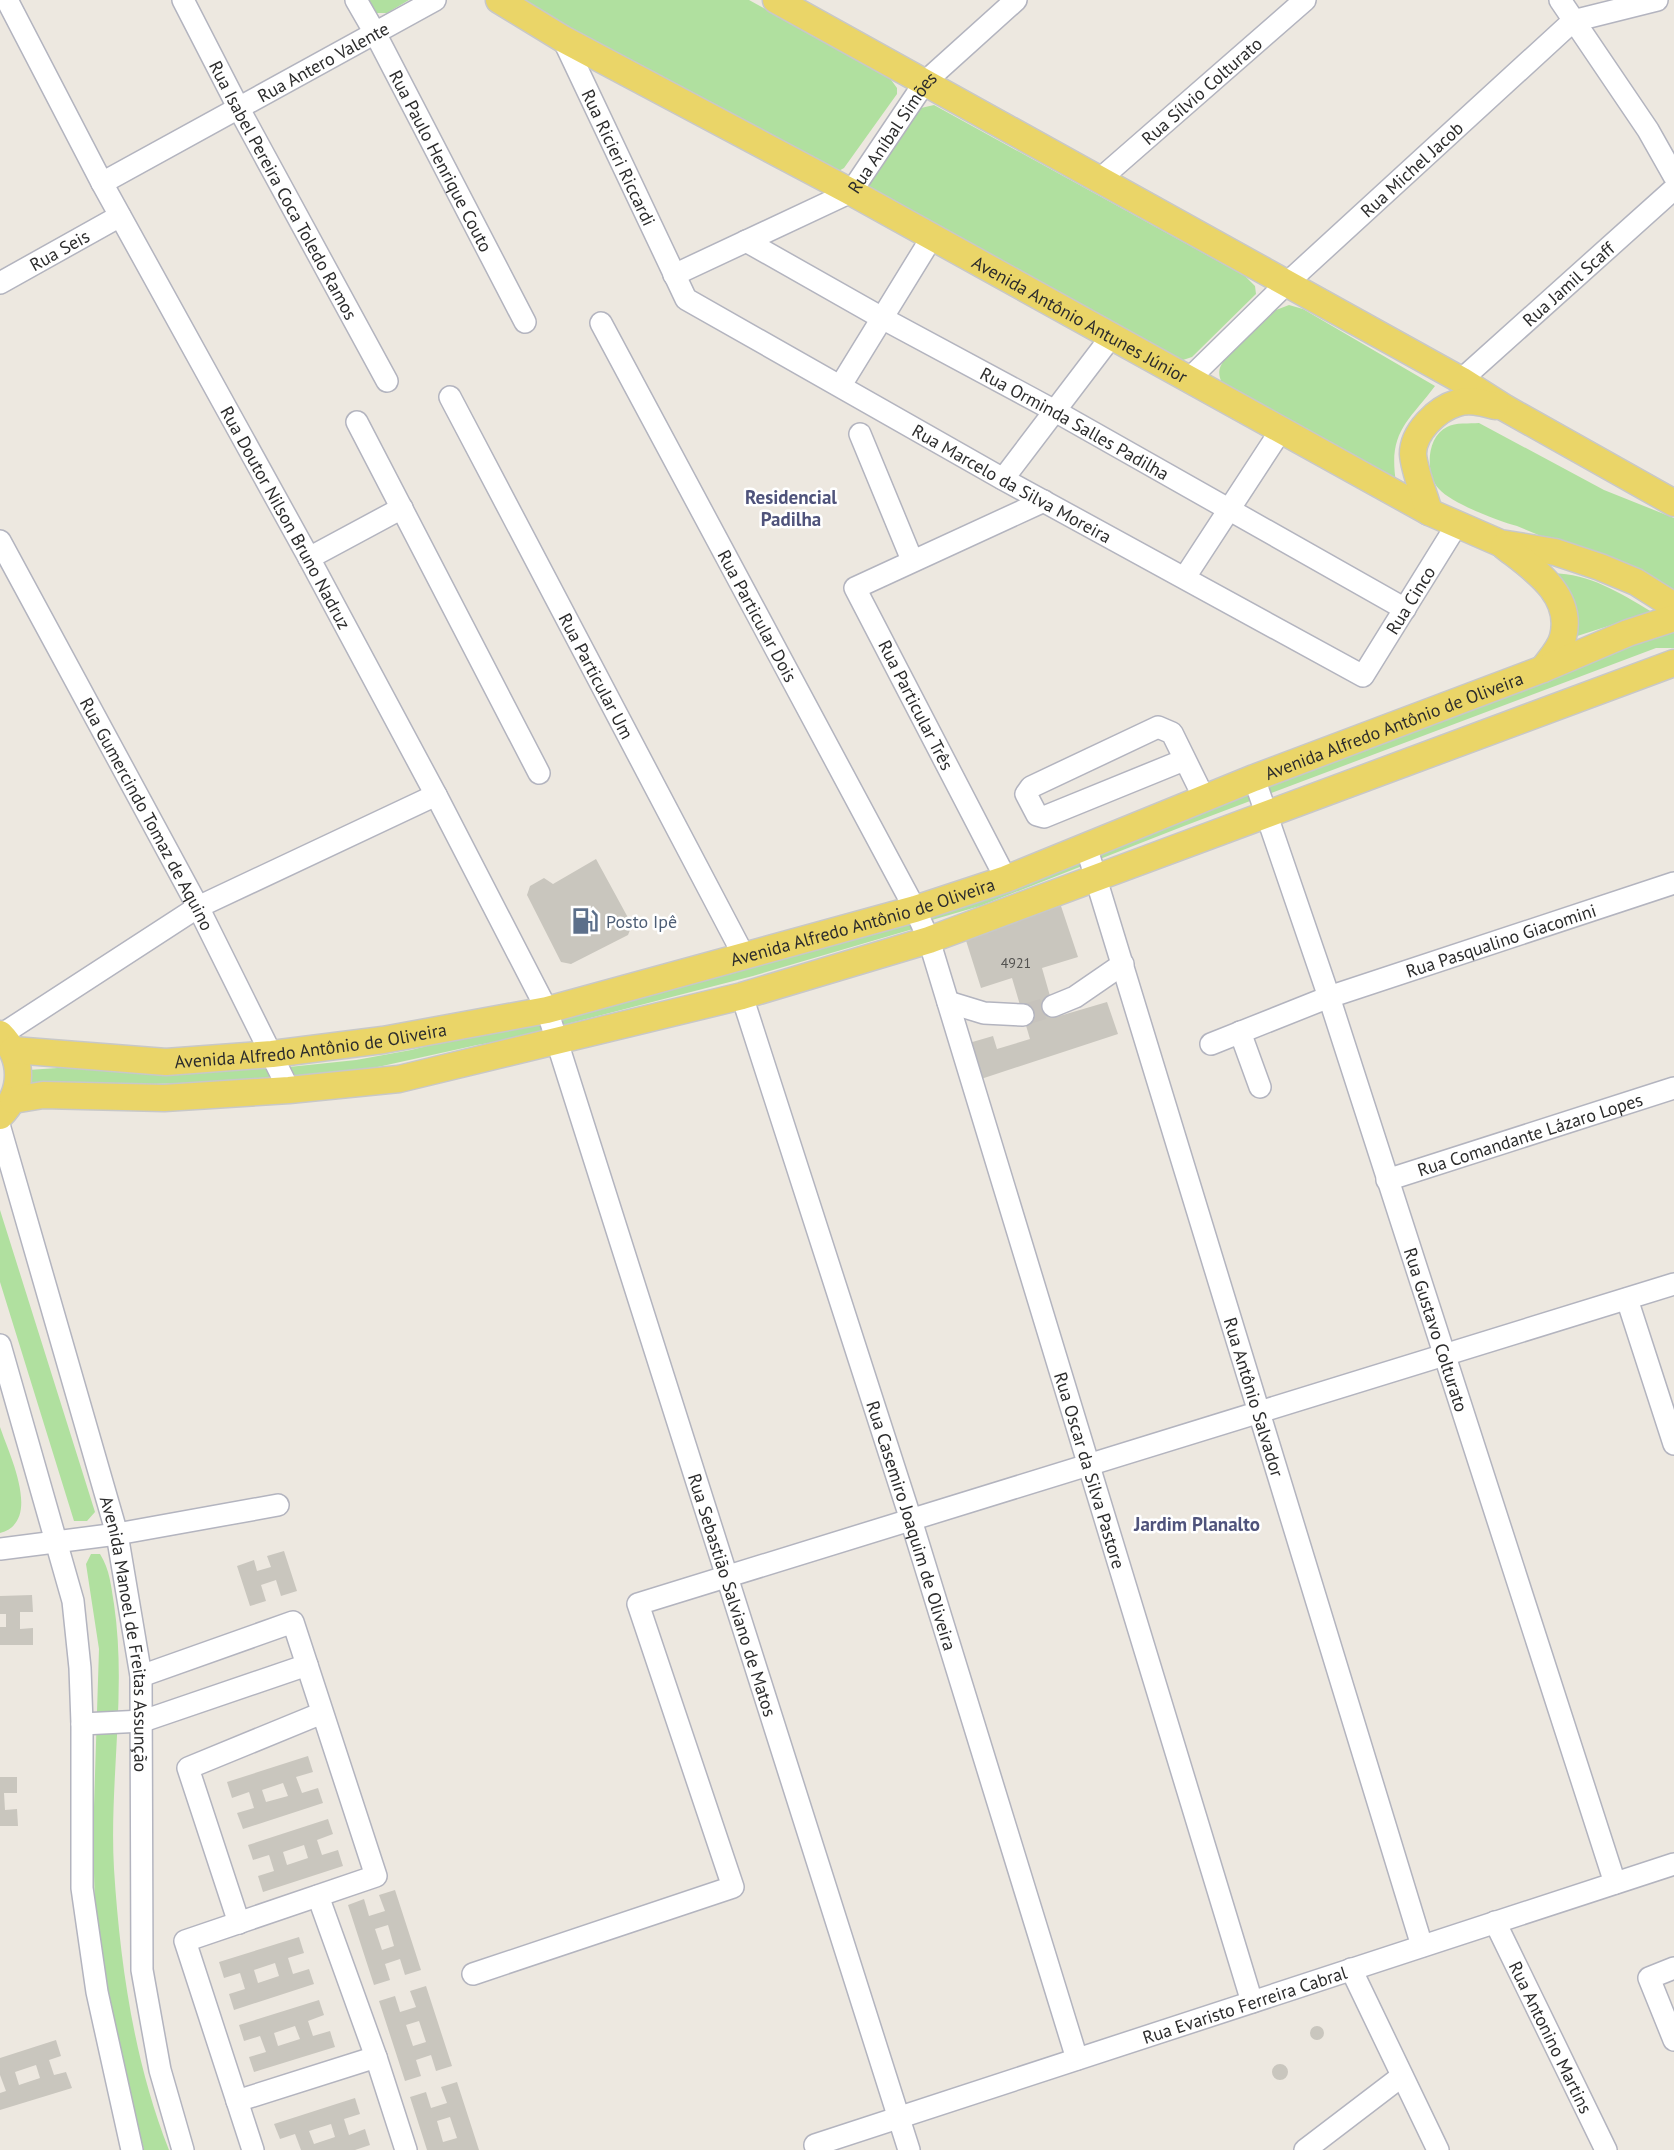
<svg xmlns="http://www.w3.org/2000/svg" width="1674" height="2150" viewBox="0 0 1674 2150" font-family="'PT Sans',sans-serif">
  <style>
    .green { fill: #b0e09f }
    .building { fill: #c9c6be; fill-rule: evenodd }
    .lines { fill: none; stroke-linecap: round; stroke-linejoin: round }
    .minor-tunnel { stroke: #c6c2bc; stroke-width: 21; stroke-dasharray: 21 10; stroke-linecap: butt }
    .minor-casing { stroke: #b3b4bf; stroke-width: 24 }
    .major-casing { stroke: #c8c8c8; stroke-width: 29 }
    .minor { stroke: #fff; stroke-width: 21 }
    .major { stroke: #ead568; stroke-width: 26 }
    .labels { text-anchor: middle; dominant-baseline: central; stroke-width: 5; stroke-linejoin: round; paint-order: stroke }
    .number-label { font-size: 14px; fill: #535250 }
    .street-label { font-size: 18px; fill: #2c2c2c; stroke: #fff }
    .service-label { font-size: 18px; fill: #4e5e75; stroke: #fff; text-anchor: start }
    .neighbourhood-label { font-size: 19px; font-weight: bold; fill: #4f537b; stroke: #fff }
  </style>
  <rect width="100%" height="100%" fill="#ede8e0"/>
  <path class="green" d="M366,0H409L387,13H372Z
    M516,0H749L889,77L897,88V94L844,168L837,172Z
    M934,105L1245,276L1255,286L1256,294L1192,357L1180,361L869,192L868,185L914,113L921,108Z
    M1289,305L1303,309L1435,386C1408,422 1388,432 1396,482L1226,390C1218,377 1216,370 1226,358L1276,310Z
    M1479,423L1604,490L1674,518V591L1517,526C1498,521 1451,503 1439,489C1425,474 1426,437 1447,427C1455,422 1470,424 1479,423Z
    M1552,573C1591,574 1618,592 1652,612L1571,638Z
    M1674,628V648H1656L1184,826L980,906L932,920V913Z
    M910,919L913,929L753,976L563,1025L555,1019Z
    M540,1018L542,1034L477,1045L301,1084L289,1067L356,1060L411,1050Z
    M272,1065L277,1080L26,1088L28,1070L87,1066Z
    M0,1210L95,1512L87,1521H74L0,1282Z
    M0,1427C9,1454 43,1522 0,1533Z
    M91,1554H100C110,1570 111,1586 114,1604C127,1692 109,1781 114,1869C120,1963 134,2062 169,2150H144L112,2036L95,1909L93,1838L99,1649L86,1564Z"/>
  <path class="building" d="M596,859L632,925L628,935L571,964L561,962L527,895L530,886L544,878L553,884Z
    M1059,900L1078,957L1042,968L1056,1017L1107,1002L1118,1034L981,1079L969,1043L993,1036L997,1049L1030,1039L1012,978L981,988L963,931Z
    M284,1551L297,1591L281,1596L276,1580L261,1585L266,1601L250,1606L237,1566L254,1560L257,1571L271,1567L267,1556Z
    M32,1595L33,1612H20V1629L33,1628V1645H0V1627H6V1614H0V1596Z
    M308,1756L313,1772L296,1777L302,1793L318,1788L323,1803L243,1829L237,1813L254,1808L249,1792L232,1798L227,1782ZM283,1783L288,1796L266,1802L262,1790Z
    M0,1777H17V1793H4L5,1810L17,1809L18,1826H0Z
    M328,1819L333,1834L317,1840L322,1855L338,1850L343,1866L263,1892L258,1876L274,1871L269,1855L253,1860L248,1845ZM304,1845L308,1858L287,1865L283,1852Z
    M395,1890L421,1970L405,1975L400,1959L385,1964L390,1980L374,1985L348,1905L364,1899L369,1916L385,1911L379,1895ZM388,1925L394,1946L382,1950L375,1929Z
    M299,1937L304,1953L288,1958L293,1974L309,1969L314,1984L234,2010L229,1994L245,1989L240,1973L224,1978L219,1962ZM275,1963L279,1976L258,1983L254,1970Z
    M426,1986L452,2066L436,2071L431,2055L416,2060L421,2076L405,2081L379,2001L395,1996L400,2012L416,2007L410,1991ZM419,2021L426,2042L413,2046L406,2025Z
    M319,2000L324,2015L308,2021L313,2036L330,2031L335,2047L254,2072L249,2057L266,2052L260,2036L244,2041L239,2025ZM295,2026L300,2039L278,2046L274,2033Z
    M1310 2033a7 7 0 1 1 14 0a7 7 0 1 1-14 0Z
    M56,2040L61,2056L49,2060L54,2075L66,2072L72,2088L0,2110V2093L6,2091L0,2075V2058ZM36,2065L40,2078L19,2085L15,2072Z
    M1272 2072a8 8 0 1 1 16 0a8 8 0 1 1-16 0Z
    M457,2082L479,2150H427L410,2097L426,2092L431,2108L447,2103L441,2087ZM450,2117L457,2138L443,2142L437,2121Z
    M355,2098L360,2114L344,2119L349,2135L365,2129L370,2145L355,2150H301L295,2134L280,2139L274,2124ZM331,2124L335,2137L314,2144L309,2131Z"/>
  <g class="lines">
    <path class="minor-tunnel" d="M1023,1015L1053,1006"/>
    <defs>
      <g id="minor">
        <path id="s1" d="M7,0L102,183L309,558L436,795L547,1010L909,2150"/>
        <path id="s2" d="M183,0L239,109L387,381"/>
        <path id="s3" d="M356,0L375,33L525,322"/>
        <path d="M1560,0L1648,130L1674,176"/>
        <path id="s4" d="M563,39L686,299L1003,479L1363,676L1456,526"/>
        <path id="s5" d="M1099,180L1305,0"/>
        <path id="s6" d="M102,183L435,0"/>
        <path id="s7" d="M746,241L882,318L1055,411L1405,609"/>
        <path id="s8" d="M674,275L851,192L925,82L1016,0"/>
        <path id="s9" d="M0,283L120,216"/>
        <path id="s10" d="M601,323L915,909L929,940L1252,2002"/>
        <path id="s11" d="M1189,379L1286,284L1573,21L1657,0"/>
        <path id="s12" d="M1461,380L1674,189"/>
        <path d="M841,385L932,237"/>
        <path id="s13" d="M450,397L744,956"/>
        <path d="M357,422L539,773"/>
        <path d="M860,434L912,560"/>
        <path d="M1003,479L1111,337"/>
        <path id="s14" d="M0,541L198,907L289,1090"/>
        <path d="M309,558L402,508"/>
        <path d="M1185,577L1281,430"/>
        <path d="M1184,760L1044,817L1037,815L1026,794L1031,787L1158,727L1172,733L1204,798"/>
        <path id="s15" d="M1254,778L1329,997L1615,1883"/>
        <path id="s16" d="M1086,846L1422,1946"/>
        <path d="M1006,879L855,588L1044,501"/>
        <path id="s17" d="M742,996L911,1520L1077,2059"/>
        <path d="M948,1002L984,1013L1023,1015"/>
        <path d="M1053,1006L1075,997L1123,964"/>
        <path d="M1240,1032L1260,1087"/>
        <path d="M1,1035L198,907L436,795"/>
        <path id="s18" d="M1211,1044L1329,997L1674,883"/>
        <path id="s19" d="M0,1128L117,1534L141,1676L142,1970L160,2070L183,2150"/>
        <path id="s20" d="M1387,1180L1674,1088"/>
        <path d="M1627,1299L1674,1444"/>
        <path d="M0,1345L73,1601L80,1668L82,1724V1888L97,1992L132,2150"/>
        <path d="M0,1549L117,1534L278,1505"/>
        <path d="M141,1676L293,1622L376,1876L185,1941L253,2150"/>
        <path d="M82,1724L143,1721L307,1665"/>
        <path d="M318,1896L376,2057L406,2150"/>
        <path id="s21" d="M1495,1922L1606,2150"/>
        <path d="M239,1923L188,1768L322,1713"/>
        <path d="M1674,1968L1649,1978L1674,2040"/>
        <path d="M1351,1969L1438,2150"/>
        <path d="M473,1974L733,1887L638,1604L1674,1284"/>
        <path d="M237,2101L376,2057"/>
        <path id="s22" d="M815,2145L1674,1864"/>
        <path d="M1305,2150L1402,2076"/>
      </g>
      <g id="major">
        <path id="s23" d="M499,0L563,39L851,192L1429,512L1500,543L1555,552L1600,567L1636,582L1674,606"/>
        <path d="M776,0L1461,380L1505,408L1674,503"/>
        <path d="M1429,512C1425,496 1414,471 1413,454C1413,432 1437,409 1457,403C1470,399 1483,403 1495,406"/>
        <path d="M1504,546C1532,568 1574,594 1563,637C1560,649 1550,659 1543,669"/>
        <path d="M0,1034C24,1058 24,1092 0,1116"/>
        <path id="s24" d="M13,1050L166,1062L272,1054L383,1040L547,1010L915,909L1006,879L1254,778L1543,669L1628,633L1674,618"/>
        <path d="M13,1100L43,1095L164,1098L289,1090L399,1079L742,996L929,940L1674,663"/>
      </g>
    </defs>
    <use href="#minor" class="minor-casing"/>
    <use href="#major" class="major-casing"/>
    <use href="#minor" class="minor"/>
    <use href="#major" class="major"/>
  </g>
  <defs>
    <symbol id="fuel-bare" viewBox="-9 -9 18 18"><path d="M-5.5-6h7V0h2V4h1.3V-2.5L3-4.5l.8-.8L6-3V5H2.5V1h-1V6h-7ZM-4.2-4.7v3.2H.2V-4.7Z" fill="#5c6f8a" stroke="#fff" stroke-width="2.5" paint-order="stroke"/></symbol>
  </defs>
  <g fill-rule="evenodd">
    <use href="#fuel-bare" x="566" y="902" width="38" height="38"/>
  </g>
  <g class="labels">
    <g class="number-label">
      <text x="1016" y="963">4921</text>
    </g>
    <g class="street-label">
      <text stroke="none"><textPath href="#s6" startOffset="252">Rua Antero Valente</textPath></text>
      <text stroke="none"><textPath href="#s5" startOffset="136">Rua Sílvio Colturato</textPath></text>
      <text stroke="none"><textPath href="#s8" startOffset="268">Rua Aníbal Simões</textPath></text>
      <text stroke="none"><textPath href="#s4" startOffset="131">Rua Ricieri Riccardi</textPath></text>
      <text stroke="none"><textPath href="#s3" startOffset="182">Rua Paulo Henrique Couto</textPath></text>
      <text stroke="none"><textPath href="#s11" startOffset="306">Rua Michel Jacob</textPath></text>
      <text stroke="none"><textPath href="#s2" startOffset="215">Rua Isabel Pereira Coca Toledo Ramos</textPath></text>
      <text stroke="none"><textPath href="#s9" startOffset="68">Rua Seis</textPath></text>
      <text stroke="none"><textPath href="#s12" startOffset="144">Rua Jamil Scaff</textPath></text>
      <text stroke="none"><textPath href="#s23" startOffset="663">Avenida Antônio Antunes Júnior</textPath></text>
      <text stroke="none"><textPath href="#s7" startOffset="376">Rua Orminda Salles Padilha</textPath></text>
      <text stroke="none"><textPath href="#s4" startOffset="662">Rua Marcelo da Silva Moreira</textPath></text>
      <text stroke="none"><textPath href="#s1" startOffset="588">Rua Doutor Nilson Bruno Nadruz</textPath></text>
      <text stroke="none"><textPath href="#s4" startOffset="1152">Rua Cinco</textPath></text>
      <text stroke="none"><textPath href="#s10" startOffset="332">Rua Particular Dois</textPath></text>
      <text stroke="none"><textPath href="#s13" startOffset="315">Rua Particular Um</textPath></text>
      <text transform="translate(916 705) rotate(63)">Rua Particular Três</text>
      <text stroke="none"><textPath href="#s24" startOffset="1433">Avenida Alfredo Antônio de Oliveira</textPath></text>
      <text stroke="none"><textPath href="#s14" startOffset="310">Rua Gumercindo Tomaz de Aquino</textPath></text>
      <text stroke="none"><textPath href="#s24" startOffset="866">Avenida Alfredo Antônio de Oliveira</textPath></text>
      <text stroke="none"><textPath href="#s18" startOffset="308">Rua Pasqualino Giacomini</textPath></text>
      <text stroke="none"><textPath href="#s24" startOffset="299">Avenida Alfredo Antônio de Oliveira</textPath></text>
      <text stroke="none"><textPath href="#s20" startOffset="150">Rua Comandante Lázaro Lopes</textPath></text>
      <text stroke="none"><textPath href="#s15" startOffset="581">Rua Gustavo Colturato</textPath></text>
      <text stroke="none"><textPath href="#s16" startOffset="576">Rua Antônio Salvador</textPath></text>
      <text stroke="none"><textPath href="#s10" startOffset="1253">Rua Oscar da Silva Pastore</textPath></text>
      <text stroke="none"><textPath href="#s17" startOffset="556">Rua Casemiro Joaquim de Oliveira</textPath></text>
      <text stroke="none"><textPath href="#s1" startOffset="1759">Rua Sebastião Salviano de Matos</textPath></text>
      <text stroke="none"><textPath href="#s19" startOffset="523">Avenida Manoel de Freitas Assunção</textPath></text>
      <text stroke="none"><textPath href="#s22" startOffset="452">Rua Evaristo Ferreira Cabral</textPath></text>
      <text stroke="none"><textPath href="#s21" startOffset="128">Rua Antonino Martins</textPath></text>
    </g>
    <g class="service-label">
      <text x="606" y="921">Posto Ipê</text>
    </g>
    <g class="neighbourhood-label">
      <text x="791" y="497">Residencial<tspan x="791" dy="22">Padilha</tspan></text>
      <text x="1197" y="1524">Jardim Planalto</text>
    </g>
  </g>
</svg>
